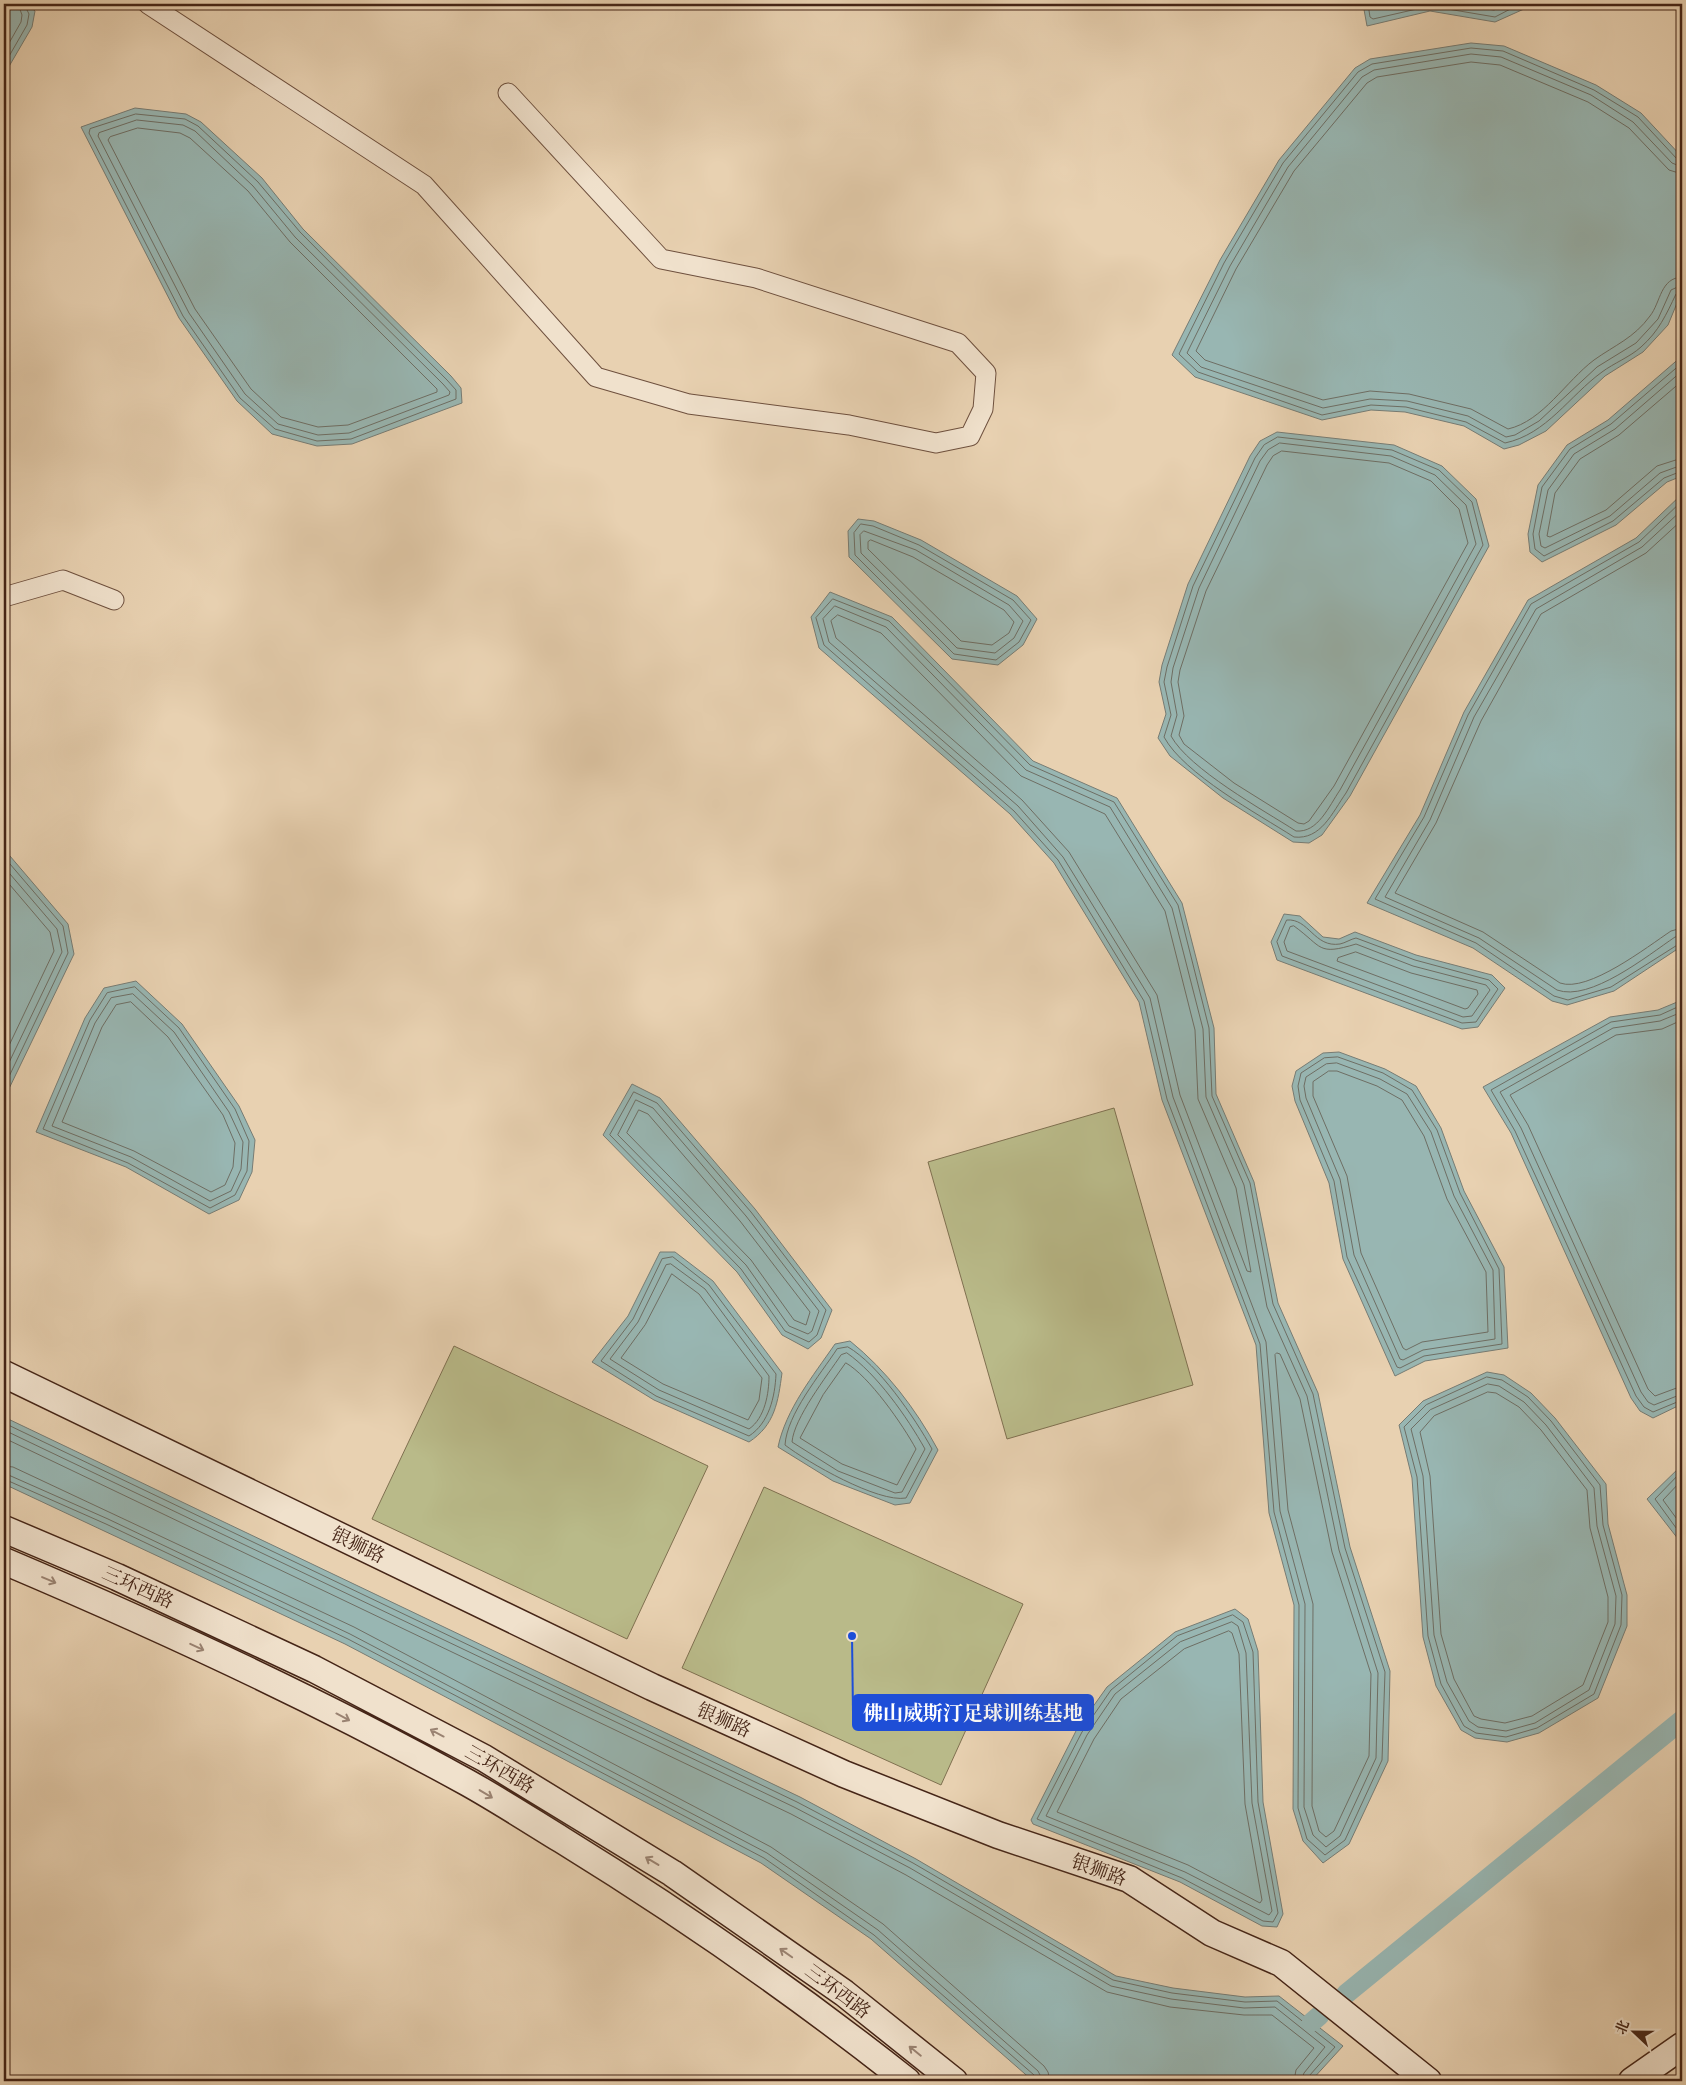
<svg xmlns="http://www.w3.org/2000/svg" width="1686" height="2085" viewBox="0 0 1686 2085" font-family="'EB Garamond','Noto Serif SC',serif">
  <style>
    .green { fill: #b9ba89; stroke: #7f7050 }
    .water { fill: #98b6b2; stroke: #777c74 }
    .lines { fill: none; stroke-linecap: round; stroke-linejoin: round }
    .shore { stroke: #6e6e64; stroke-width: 1 }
    .canal { stroke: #98b6b2; stroke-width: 20 }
    .street-casing { stroke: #6e503e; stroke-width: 21 }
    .secondary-casing { stroke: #452517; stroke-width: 29 }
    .street { stroke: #f0e1cc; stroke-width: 19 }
    .secondary { stroke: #f0e1cc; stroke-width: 26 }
    .oneway { stroke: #9a8372 }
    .labels { text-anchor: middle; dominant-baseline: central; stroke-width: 4.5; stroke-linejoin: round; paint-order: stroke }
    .street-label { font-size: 19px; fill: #452517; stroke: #f0e1cc }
    .leader { fill: none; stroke: #1d4ed8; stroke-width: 2 }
    .callout-dot { fill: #1d4ed8; stroke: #f0e1cc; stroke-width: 2 }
    .callout { fill: #1d4ed8; stroke: #1d4ed8; stroke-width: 2 }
    .callout-label { font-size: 20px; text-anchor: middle; font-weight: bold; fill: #fff }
  </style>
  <rect width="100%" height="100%" fill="#e8d1b1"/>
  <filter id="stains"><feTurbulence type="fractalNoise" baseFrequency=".004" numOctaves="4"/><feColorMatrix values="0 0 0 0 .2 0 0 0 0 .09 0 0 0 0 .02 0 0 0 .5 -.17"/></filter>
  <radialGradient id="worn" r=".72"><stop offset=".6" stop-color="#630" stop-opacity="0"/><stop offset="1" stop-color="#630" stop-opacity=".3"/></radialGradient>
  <path class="green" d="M1114,1108L1193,1385L1007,1439L928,1162Z
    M454,1346L708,1466L627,1639L372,1519Z
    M764,1487L1023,1604L941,1785L682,1668Z"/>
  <path class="water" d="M4,4H27L35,11L32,27L4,75Z
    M1363,4H1526L1524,9L1495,22L1430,11L1367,26Z
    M1471,43L1504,46L1596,85L1641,113L1682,157V291L1668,325L1643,352L1605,376L1546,431L1519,445L1504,449L1464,426L1405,412L1371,410L1322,420L1195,377L1172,355L1220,260L1279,160L1355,68L1370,59Z
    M135,108L186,114L201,122L262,178L303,229L451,376L461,388L462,403L352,444L317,446L272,434L237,401L179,318L81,127Z
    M1682,356V476L1667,482L1616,525L1542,562L1530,552L1528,534L1538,485L1567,445L1608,420Z
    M1277,432L1394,445L1442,466L1476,499L1489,546L1350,796L1322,835L1309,843L1293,842L1223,798L1170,756L1158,738L1166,714L1159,682L1162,665L1188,584L1250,456L1260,441Z
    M1682,494V946L1614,991L1567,1005L1552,1001L1473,948L1367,903L1420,815L1464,712L1528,600L1636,538Z
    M858,519L874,521L921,540L1017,596L1037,619L1023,645L998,665L952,659L849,557L848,531Z
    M830,592L892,617L1033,761L1117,798L1182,903L1214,1028L1216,1094L1254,1182L1278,1303L1318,1393L1350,1547L1390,1671L1388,1761L1349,1844L1323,1863L1303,1841L1293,1809L1294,1605L1269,1513L1256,1345L1162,1100L1139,1002L1054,863L1010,814L819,648L811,617Z
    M4,849L68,924L74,954L4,1099Z
    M1284,914L1300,916L1323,937L1339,939L1355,932L1416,955L1492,975L1505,988L1478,1027L1462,1029L1277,960L1271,942Z
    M136,981L182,1024L239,1106L255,1140L252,1172L239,1200L209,1214L126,1167L36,1132L85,1018L104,988Z
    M1682,1000V1404L1653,1418L1640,1411L1631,1398L1511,1133L1483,1087L1610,1017L1658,1010Z
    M1339,1052L1385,1069L1416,1086L1441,1128L1464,1191L1504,1267L1508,1348L1425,1361L1395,1376L1343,1259L1329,1183L1295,1101L1292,1086L1296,1071L1323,1053Z
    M632,1084L660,1098L755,1209L832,1310L821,1338L808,1349L782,1335L737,1272L603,1135Z
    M660,1252H675L713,1281L782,1373C778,1402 775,1425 749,1442L654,1400L592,1362L628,1316Z
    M850,1341C886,1370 916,1409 938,1450L910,1503L895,1505L833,1481L778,1447C786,1409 813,1376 835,1344Z
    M1487,1372L1504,1375L1531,1393L1555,1418L1606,1484L1608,1524L1627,1595V1626L1598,1698L1539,1733L1507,1742L1475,1738L1461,1730L1436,1686L1423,1637L1412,1478L1399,1425L1423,1401Z
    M4,1417L800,1797L916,1859L1116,1976L1173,1988L1245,1997L1279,1996L1343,2046L1311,2081H1033L871,1939L761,1863L345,1644L4,1484Z
    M1682,1465V1544L1647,1499Z
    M1235,1609L1248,1619L1258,1651L1263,1802L1283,1914L1277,1927L1262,1926L1180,1882L1033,1824L1031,1820L1077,1729L1107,1687L1175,1632Z"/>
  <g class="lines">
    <path class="shore" d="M1368,4L1370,17L1373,19L1430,6L1495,17L1520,4
      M1456,4L1494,10L1508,4
      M4,52L21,22L22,15L18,4
      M4,65L27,25L29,14L24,4
      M136,114L185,119L198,126L258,182L300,232L447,380L456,390V399L351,439L317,441L275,429L240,398L183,316L89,133L90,129Z
      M137,120L183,125L195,131L253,186L295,237L443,384L450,392L449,395L349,433L318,435L278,424L245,394L189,313L98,136L99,133Z
      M138,128L180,133L190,138L248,191L290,242L437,389V392L348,425L318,427L281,417L251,389L195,309L108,140L110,137Z
      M1682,160L1677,159L1638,117L1594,90L1503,51L1471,48L1372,64L1358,72L1283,163L1224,263L1179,354L1198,372L1322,415L1371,405L1406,407L1466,422L1505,443C1547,434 1569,396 1602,372C1614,363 1630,357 1641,347C1659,331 1666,315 1676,294L1682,291
      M1682,167L1672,163L1633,122L1591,95L1501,57L1471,54L1374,70L1362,77L1288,167L1230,266L1187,353L1201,367L1323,408L1370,399L1407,401L1468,416L1506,437L1515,435L1539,421L1597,367L1636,343L1658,319L1671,290L1682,285
      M1682,174L1669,170L1629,128L1588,102L1500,65L1471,62L1377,77L1367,83L1294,171L1236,269L1196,351L1205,360L1323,400L1370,391L1409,394L1471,409L1508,429C1543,421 1566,381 1594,360C1615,345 1634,338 1650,316C1661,302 1660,278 1682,277
      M1682,363L1611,424L1570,449L1542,487L1533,534L1535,549L1544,556L1613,521L1664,478L1682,471
      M1682,371L1615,429L1574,454L1548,490L1539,534L1541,546L1545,548L1610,516L1660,473L1682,465
      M1682,381L1619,435L1580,459L1555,493L1547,536L1550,537L1606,510L1657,466L1682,458
      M1278,437L1392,450L1439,470L1472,502L1483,545L1346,793C1332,813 1321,840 1294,837C1258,814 1184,774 1164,737L1171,715L1164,682L1167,667L1193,586L1255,458L1264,445Z
      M1280,443L1391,456L1435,475L1466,505L1476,544L1340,790C1329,806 1318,833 1296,831C1263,810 1189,769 1171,736L1177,715L1171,682L1173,668L1199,588L1260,461L1268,450Z
      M1282,451L1389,463L1431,481L1459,509L1468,543L1334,786L1309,821L1304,824L1298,823L1234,783L1184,744L1179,735L1184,716L1178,682L1180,670L1206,591L1267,465L1273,456Z
      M1682,501L1639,542L1531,604L1468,715L1424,817L1375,899L1476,943L1554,996L1568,1000L1611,987L1682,942
      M1682,510L1642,547L1536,609L1474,717L1430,820L1385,897L1479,938L1557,990C1590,1002 1647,956 1675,937L1682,936
      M1682,520L1646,553L1541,614L1481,721L1436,823L1395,893L1483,932L1560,983C1588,993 1647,947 1671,931L1682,928
      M861,524L873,526L919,545L1013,600L1031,620L1019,642L996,660L954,654L855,555L854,533Z
      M864,531L916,550L1009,605L1023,621L1014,638L995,653L957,648L861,553L860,535Z
      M871,540L913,557L1004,610L1014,622L1009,633L992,645L961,641L868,549V542Z
      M833,599L889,621L1030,765L1114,802L1178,905L1209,1028L1212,1096L1250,1183L1273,1304L1313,1394L1345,1548L1385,1672L1382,1760L1345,1840L1325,1855L1307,1839L1298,1808L1299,1605L1274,1512L1260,1344L1167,1099L1144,1001L1058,860L1014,811L824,645L816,618Z
      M835,606L886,627L1026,770L1110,807L1172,908L1203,1029L1206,1097L1244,1185L1267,1307L1307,1396L1339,1550L1378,1673L1376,1758L1340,1836L1326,1847L1313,1835L1304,1807L1305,1604L1280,1511L1266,1342L1173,1097L1150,998L1063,857L1018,806L829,642L823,619Z
      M838,615L881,633L1021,776L1105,814L1165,911L1195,1030L1198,1099L1236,1188L1251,1272L1247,1271L1180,1095L1157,995L1069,852L1022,800L836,638L831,621Z
      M4,857L63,926L68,953L4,1087
      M4,867L57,929L62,952L4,1073
      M4,878L50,932L54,951L4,1056
      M1287,920C1309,918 1314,948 1340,944C1345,943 1351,939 1356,938L1415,960L1489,980L1498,989L1476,1022L1462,1023L1282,956L1277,942Z
      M1294,926C1323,947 1317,956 1356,944L1413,966L1486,985L1490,990L1472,1016L1463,1017L1287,951L1284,942L1290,927Z
      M1356,952L1411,973L1477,990L1478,994L1468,1008L1465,1009L1337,961L1338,958Z
      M135,987L179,1028L235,1109L249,1141L247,1171L235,1195L210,1208L128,1163L43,1129L90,1020L107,993Z
      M133,994L174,1032L229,1112L243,1142L241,1169L231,1191L210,1201L131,1157L52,1126L95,1023L111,998Z
      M131,1002L168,1037L223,1115L235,1143L233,1167L225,1185L211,1192L134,1151L62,1122L102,1027L116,1005Z
      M1682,1005L1660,1015L1611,1022L1491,1090L1515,1131L1636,1396L1644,1407L1653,1412L1682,1400
      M1682,1012L1660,1021L1613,1028L1500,1092L1521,1128L1641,1392L1648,1402L1654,1405L1682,1394
      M1682,1020L1662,1029L1616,1035L1510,1095L1528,1125L1648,1389L1655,1396L1682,1386
      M1338,1057L1383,1073L1412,1090L1437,1130L1460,1193L1499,1269L1502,1344L1424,1356L1400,1368L1397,1367L1347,1257L1334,1181L1300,1100L1298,1086L1301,1073L1324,1058Z
      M1337,1063L1380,1079L1407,1094L1431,1132L1454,1196L1493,1270L1495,1339L1423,1350L1403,1360L1400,1359L1354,1255L1340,1179L1306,1098L1304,1086L1306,1077L1326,1064Z
      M1329,1071H1337L1377,1086L1402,1100L1424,1136L1447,1199L1486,1272L1488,1332L1422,1342L1406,1350L1403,1348L1361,1253L1347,1176L1313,1096V1082Z
      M634,1092L657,1103L751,1212L826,1310L817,1335L809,1342L785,1331L741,1269L610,1135Z
      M636,1100L653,1108L746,1216L819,1311L812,1331L808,1334L789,1326L746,1265L618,1135Z
      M639,1110L648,1114L740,1221L810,1312L806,1325L794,1320L751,1260L627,1133Z
      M673,1257L709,1285L776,1374C775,1397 769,1423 749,1436L656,1396L601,1361L633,1319L662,1259Z
      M671,1264L705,1289L769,1376C769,1393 765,1418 749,1429L659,1390L610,1359L638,1322L666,1265Z
      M672,1274L699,1294L762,1378L759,1400L748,1420L663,1384L621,1358L645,1325Z
      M848,1347C878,1364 915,1418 932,1449L906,1498C878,1503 807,1462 785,1445C787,1414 820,1375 837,1349Z
      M847,1353C877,1374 907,1417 925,1449L902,1492L895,1493L838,1471L792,1442C794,1418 827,1376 841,1355Z
      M1277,1353L1280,1354L1300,1399L1332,1552L1371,1674L1369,1756L1334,1831L1326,1837L1319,1831L1312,1806L1313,1604L1288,1510L1275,1355Z
      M846,1363C869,1376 903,1425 916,1449L897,1485L842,1464L800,1438L823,1395Z
      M1487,1377L1502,1380L1528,1397L1551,1421L1600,1485L1603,1525L1622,1595L1621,1625L1594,1694L1537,1728L1506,1737L1476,1733L1464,1726L1441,1684L1428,1636L1417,1477L1404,1427L1426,1405Z
      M1488,1384L1499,1386L1524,1402L1546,1425L1594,1488L1597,1526L1616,1596L1615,1624L1589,1690L1535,1723L1506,1731L1478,1727L1469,1721L1447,1682L1434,1635L1423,1476L1411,1429L1430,1410Z
      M1488,1392L1496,1393L1519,1407L1541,1430L1587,1490L1590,1528L1608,1597V1622L1583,1685L1532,1716L1505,1723L1481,1719L1474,1716L1454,1679L1441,1634L1430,1476L1420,1432L1434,1416Z
      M4,1423L797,1802L913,1863L1113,1980L1172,1993L1245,2002L1277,2001L1335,2047L1309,2076L1308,2081
      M4,1430L794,1807L910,1868L1111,1986L1171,1999L1244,2008L1275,2007L1325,2047L1304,2073L1301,2081
      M4,1438L791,1814L906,1875L1107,1992L1170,2007L1244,2015H1272L1314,2048L1296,2070L1294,2081
      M4,1466L13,1467L354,1627L771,1847L883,1924L1044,2066L1048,2072L1050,2081
      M1682,1471L1655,1499L1682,1536
      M4,1473L108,1519L350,1634L767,1853L878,1930L1038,2071L1043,2081
      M4,1479L106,1524L348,1639L764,1858L874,1935L1034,2075L1036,2081
      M1682,1480L1663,1500L1682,1526
      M1233,1615L1243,1622L1253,1652L1258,1802L1278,1913L1273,1922L1263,1921L1182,1878L1037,1819L1082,1732L1111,1690L1177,1636Z
      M1232,1622L1238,1626L1246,1653L1252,1803L1272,1911L1269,1915L1185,1872L1046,1816L1087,1735L1115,1694L1180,1642Z
      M1229,1631L1232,1633L1239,1654L1245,1804L1262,1900L1260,1903L1188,1865L1057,1812L1094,1739L1121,1699L1184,1649Z"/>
    <path class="canal" d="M1346,1994L1682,1720
      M1312,2022L1319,2016"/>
    <defs>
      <path id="street" d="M148,4L424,185L596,377L689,404L849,425L936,443L970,436L983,409L986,373L958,343L756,278L661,259L508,93
        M4,597L63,580L114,600"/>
      <path id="secondary" d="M4,1374L652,1687L844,1774L998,1835L1129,1879L1212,1933L1281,1963L1428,2081
        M4,1529L117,1577L314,1669L484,1758L672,1873L844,1993L954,2081
        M4,1561C162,1628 318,1700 468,1783C500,1801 531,1821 562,1840C682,1914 797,1994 907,2081
        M1632,2081L1682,2046"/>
    </defs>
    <use href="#street" class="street-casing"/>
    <use href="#secondary" class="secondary-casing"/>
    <use href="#street" class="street"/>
    <use href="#secondary" class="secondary"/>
  </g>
  <defs><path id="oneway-shaft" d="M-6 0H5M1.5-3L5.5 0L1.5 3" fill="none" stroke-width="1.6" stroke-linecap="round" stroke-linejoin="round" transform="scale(1.25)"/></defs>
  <g class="oneway">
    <use href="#oneway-shaft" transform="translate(49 1580) rotate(23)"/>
    <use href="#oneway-shaft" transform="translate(197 1647) rotate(25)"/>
    <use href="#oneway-shaft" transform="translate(343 1717) rotate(28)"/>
    <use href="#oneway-shaft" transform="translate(437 1733) rotate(-152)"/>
    <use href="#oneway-shaft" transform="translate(486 1794) rotate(31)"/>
    <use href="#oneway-shaft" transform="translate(652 1861) rotate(-149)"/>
    <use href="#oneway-shaft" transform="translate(786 1953) rotate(-145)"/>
    <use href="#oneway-shaft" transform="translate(915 2051) rotate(-141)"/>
  </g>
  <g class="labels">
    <g class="street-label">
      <text transform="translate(358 1545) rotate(26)">银狮路</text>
      <text transform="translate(138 1587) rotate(24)">三环西路</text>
      <text transform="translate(724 1720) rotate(24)">银狮路</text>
      <text transform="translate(500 1769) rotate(30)">三环西路</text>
      <text transform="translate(1099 1870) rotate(20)">银狮路</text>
      <text transform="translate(838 1991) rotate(37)">三环西路</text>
    </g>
  </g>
  <path class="leader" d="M852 1636L853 1713"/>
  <circle class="callout-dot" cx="852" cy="1636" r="5"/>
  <rect class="callout" x="853" y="1695" width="240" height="35" rx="5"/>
  <g class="callout-label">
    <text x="973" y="1720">佛山威斯汀足球训练基地</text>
  </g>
  <rect width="1686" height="2085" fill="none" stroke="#e8d1b1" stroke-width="20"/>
  <rect x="5" y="5" width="1676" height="2075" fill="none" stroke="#452517" stroke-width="2.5"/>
  <rect x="10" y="10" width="1666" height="2065" fill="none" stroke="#452517"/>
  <g transform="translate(1634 2032) rotate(292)" stroke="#f0e1cc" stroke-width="4" paint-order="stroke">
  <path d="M0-4L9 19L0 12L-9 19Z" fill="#452517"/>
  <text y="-8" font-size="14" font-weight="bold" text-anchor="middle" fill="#452517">北</text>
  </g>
  <rect width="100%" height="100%" filter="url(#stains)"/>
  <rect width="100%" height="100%" fill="url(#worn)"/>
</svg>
